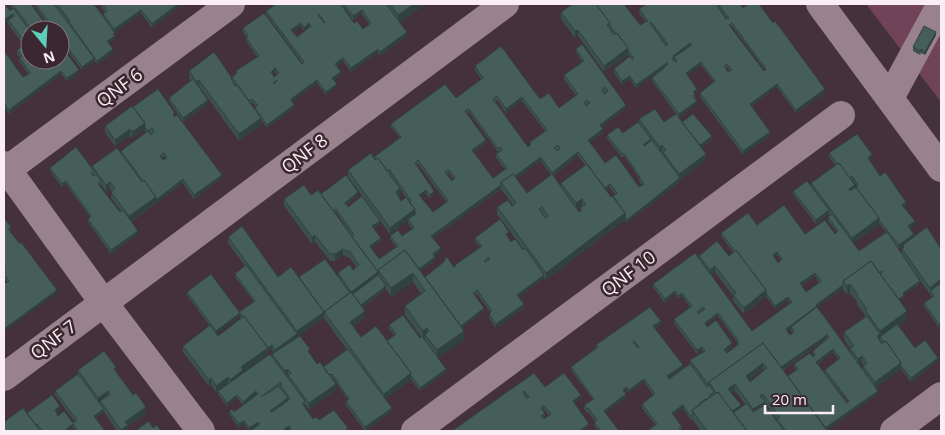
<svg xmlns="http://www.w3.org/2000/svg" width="945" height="435" viewBox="0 0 945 435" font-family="'Open Sans',sans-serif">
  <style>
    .park { fill: #704358 }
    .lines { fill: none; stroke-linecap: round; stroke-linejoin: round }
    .minor { stroke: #99828c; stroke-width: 28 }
    .wall { fill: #3c514d; fill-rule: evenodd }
    .shaded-wall { fill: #31423e }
    .building { fill: #465e59; stroke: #31423e; fill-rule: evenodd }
    .labels { text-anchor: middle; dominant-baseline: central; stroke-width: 5; stroke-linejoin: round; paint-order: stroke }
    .street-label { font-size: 18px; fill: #faedf3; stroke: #3a272f }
  </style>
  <rect width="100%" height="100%" fill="#443139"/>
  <path class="park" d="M866,4H941V102Z"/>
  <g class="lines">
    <path class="minor" d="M820,4L941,168
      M890,98L941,4
      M4,165L103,302L201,431
      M4,172L231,4
      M4,377L505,4
      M415,431L841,115
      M894,431L941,396"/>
  </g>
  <path class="wall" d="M4,4L10,11L13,9L9,4H31L50,30H30V60L79,73L67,81L61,74L9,114L4,107V51L23,77L28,74L19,61L20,57L17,54V50L24,46L8,24V21L4,24Z
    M33,4H54L69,24L54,4H94L103,16V14L105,12L99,4H178V8L152,28L141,13L115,32V39L109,43L113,53L97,64L94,60V62L82,70L60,41V30H52Z
    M276,4H425L400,23L407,36L380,56L378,52L351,72L343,61L337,66L341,75L334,80L337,87L326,95L317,83L292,102L294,108L267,128L261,120V125L239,141L199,86L198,87L208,104L183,122L169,101V98L191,81L189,77V71L232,78L236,74V71L257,57L246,41V37L243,32V28L302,64H303L266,14V11ZM344,7L353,20L362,14L369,24L363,29L354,23L343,8ZM301,26L304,31L309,27H310L297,37L293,32ZM275,72L277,75L274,77L272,74ZM252,102L256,107L255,108V110L250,104Z
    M716,4H740L825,93L796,113L777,87L752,106L770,135L743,155L700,97V93L714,82L701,65L687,75L697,92L695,94V98L697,104L679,117L682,122L712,140L702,148L706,160L680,180V182L627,223L625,220L546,280L544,278L519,297L524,308L496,328L489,318V314L491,313L477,294L475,295L484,311L462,328L464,340L438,358L446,372L420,391L411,380L385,399L392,411L365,431L346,405V401L348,400L332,377L331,378L336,390L309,410L305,404L304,405L313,419L348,431H290L289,429L285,431H249L244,424L239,428L229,414V411L234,412L243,405L237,398L227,406L218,395V392H216L211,385L209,386L183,352V346L210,326L187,295V292L239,312L254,302L235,277V274L245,266L228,243V237L278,277H299L338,276V273L353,270L356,267L350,258L343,255L335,261H330L315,242L312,244L284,206V199L321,194L358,195L347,205L348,207L380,224L374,229L381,241L371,248L379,259L396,247L390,239V236H402L412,229L408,223V221L390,234L348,177V170L374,158L400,138L391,127V124L456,98L481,79L475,70V66L540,99L559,108L576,96L564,79V75L582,62L576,52V49L626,108L602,127L603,133L590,142L605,163L639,187L642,185L639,181V178L624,156L622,158L607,138V135L623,133L639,122V119L664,122L676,114L652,81V78L657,73L636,88L630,79L622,85L614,73V69L630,56L628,55L604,72L578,36L575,38L561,19V12L640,25L646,22L639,13V9L727,19ZM732,26L765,70L764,71L730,28ZM656,32L667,46H666ZM727,67L730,71L728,72L725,68ZM497,100L506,113L522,101L545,131L530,142V146L528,147L495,101ZM469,112L498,152L500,151L496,154V158L505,169L493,178L473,153L486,143L467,114ZM578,156L585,165L561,183V187L553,176ZM541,161L551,175L527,193L516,178ZM418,164L446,202L433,212L421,197L426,194L430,198L434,195L416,165ZM388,173H389L406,198L401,201L399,197L400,196ZM449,173L453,179L452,181L447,174ZM610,188L615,194L611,197L606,190ZM501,189L513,205L512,206L497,207V214L523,249V250L511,242L508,237L509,236L475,238V241L480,247L455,265L454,267L444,259V262L425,277L420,271L435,260V256L441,251L433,238ZM582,205L583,206L580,208V212H579L577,209ZM336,212L352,236L335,213ZM413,282L421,294L405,306V315L421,337L420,338L389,325V329L395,336L387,341L361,337L353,326L365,318L363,307L386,289L391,297ZM240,316L241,318L218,336L216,334ZM324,318L347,350L323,367L317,364L310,354L292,341ZM272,349L274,353L272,354V357L243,373V372L268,354V352Z
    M936,35L925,55L921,53L920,55L913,51V47Z
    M133,107L175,116L222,178L194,199L183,183L131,222L138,234L111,254L88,222V219L90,217L66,184L62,187L50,171V168L92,169V166L121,153V151L146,132L144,130L132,138L130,136L115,146L105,133V126ZM164,156L166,159L163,160L162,158ZM101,184L106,192L110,189L112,191L111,198L121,211L120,212L99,185Z
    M829,153L872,158L869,160L880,176L906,205L904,207L915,225L910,228L914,237L941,249L939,328L924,306V303L932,297L917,276L920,284L904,295V298L900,301L907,320L899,326L915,348L938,361L911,382L901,369L876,388L878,394L827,430L828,431H697L700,430L692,419L691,420L683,409L674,415L682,430L655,425L642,408V404L653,395L644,382L629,393L627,390L624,392L626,398L605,413L619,431H598L594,425L595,421L588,412L587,413L584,409V405L593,400L571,370V367L596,348V345L661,324L655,329L683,368L669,378V379L690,364V360L703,352L702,350L697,354L674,323V319L690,307L682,296L679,299L675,294L665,303L653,287V284L699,259V256H729L733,252L721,236V233L757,225L805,234H835L837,232L828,221V217L830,216L829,214L816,224L793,194V191L811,186V183L835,165L829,157ZM852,179L857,186L855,187L851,180ZM879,223L886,232L859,251L853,243L879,225ZM893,242L899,249L903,246V248L902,249V254ZM777,255L781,260L778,263L774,258ZM715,272L733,296V301L744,314L766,296L775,309L788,300L790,303L752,331L711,275ZM815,276L819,283L806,292L802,286ZM843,289L847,295L850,293L857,302V305L865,315V317L844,332V339L850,348V351L817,307ZM718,316L737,342V345L727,353L726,352L732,347L706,325ZM791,328V330L792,333L790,335L787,331ZM827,338L813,351V354L814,356L813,357L794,364V367L796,370L788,376V377L783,370ZM833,352L839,360L825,370V373L848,402L847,403L818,364ZM862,363L864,366H863V369L860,365ZM763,369L764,370L750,382L749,380ZM735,391L745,404L741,408L732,393ZM765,403L777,420V422L765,405Z
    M4,218L11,231H10L57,293L7,282L4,278Z
    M78,370L116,372L146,414L128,426V431H117L104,412L95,418L105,431H76L73,428L68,431H4L27,413L60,410L56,413L58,416L73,423L75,422L55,395V391L78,375Z
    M534,373L545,387L581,399L574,403L589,427L452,431ZM543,408L549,416L544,419L543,418L545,416L543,410Z"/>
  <path class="shaded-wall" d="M178,4V8L152,28V24Z
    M414,4H425L398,24V15Z
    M141,10V13L114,33V29Z
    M362,10V14L353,20V16Z
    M13,14V17L4,24V20Z
    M301,23V26L291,34V30Z
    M309,23V27L304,31V28Z
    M578,30V36L575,38V31Z
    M407,32V36L380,56V52Z
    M936,32V35L925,55V52Z
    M115,33V39L107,45V41L113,34Z
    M690,43V46L673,59V56Z
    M628,48V55L604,72V66Z
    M113,49V53L97,64V61Z
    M378,49V52L351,72V68Z
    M94,58V62L82,70V67Z
    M343,58V61L335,68V64Z
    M701,62V65L686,77V73Z
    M667,63V66L636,88V85Z
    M275,68V72L271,75V72Z
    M79,70V73L67,81V78Z
    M61,71V74L9,114V110Z
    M341,72V75L332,81V78Z
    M630,76V79L622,85V81Z
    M199,80V86L197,88V82Z
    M317,80V83L291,103V99Z
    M337,84V87L326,95V92Z
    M777,84V87L750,107V104Z
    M697,89V92L693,96V92Z
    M825,89V93L796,113V110Z
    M522,97V101L506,113V109Z
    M208,100V104L183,122V118Z
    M697,101V104L679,118V114Z
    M294,105V108L267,128V125Z
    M626,105V108L600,128V125Z
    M261,118V125L239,141V134Z
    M145,123V130L132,138V132Z
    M130,129V136L115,146V140Z
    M603,129V133L588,144V140Z
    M770,132V135L743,155V151Z
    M712,136V140L699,150V146Z
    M651,139V142L643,148V145Z
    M486,140V143L472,154V150Z
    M662,145V152L660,154V147Z
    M578,152V156L552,176V173Z
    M706,154V160L680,180V182L627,223V220L679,179V174Z
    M872,154V158L868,161V158Z
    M541,157V161L505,187L503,184Z
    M222,175V178L194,199V195Z
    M183,179V183L129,223V216Z
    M66,181V184L62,187V184Z
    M110,182V189L106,192V185Z
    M610,184V188L605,191V188Z
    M501,185V189L431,239V236Z
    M855,185V191L849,196V189Z
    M400,189V196L396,199V192Z
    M426,190V194L419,199V195Z
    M434,191V195L430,198V195Z
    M358,192V195L345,206V203Z
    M582,199V205L576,209V203Z
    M906,202V205L902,208V205Z
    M415,209V216L408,219V221L390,234V228Z
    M829,210V214L816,224V220Z
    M625,213V220L546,280V273Z
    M879,218V225L852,244V238Z
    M380,221V224L372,230V226Z
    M915,221V225L908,230V226Z
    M138,231V234L111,254V250Z
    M914,234V238L899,249V245Z
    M315,235V242L312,244V237Z
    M381,238V241L370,250V246Z
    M441,248V251L433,257V254Z
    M343,249V255L335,261V254Z
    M777,252V255L773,259V255Z
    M435,257V260L416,274V270Z
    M715,266V272L710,277V270Z
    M871,270L850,284V293L847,295V286Z
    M378,272V279L351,295V292Z
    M413,273V282L391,297V288Z
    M815,273V276L800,287V283Z
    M544,275V278L517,299V295Z
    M941,279V286L930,291V294V288Z
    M920,281V284L904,295V298L896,305L903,293Z
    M843,285V289L817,307L791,327V328L786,332V329L816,305Z
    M386,286V289L359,309V306Z
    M57,290V293L4,332V329Z
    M766,290V296L744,314V308Z
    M675,291V294L665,303V299Z
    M682,293V296L679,299V296Z
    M788,297V300L775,309V306Z
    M524,304V308L496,328V324Z
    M484,308V311L458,331V328Z
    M365,311V318L350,328V322Z
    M907,311V320L882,339L880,337V341L877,336L880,334V331Z
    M324,312V318L275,354V350L297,334V331Z
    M240,313V316L216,335V331Z
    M718,313V316L705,326V323Z
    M661,321V324L653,330V326Z
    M427,328V337L425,335V338L423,340V331Z
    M464,331V340L437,359V350Z
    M827,335V338L779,372V368Z
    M732,343V347L724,353V350Z
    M272,345V349L268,352V354L243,372V377L230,386V380L241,367Z
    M702,347V350L697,354V350Z
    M833,349V352L816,365V362Z
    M862,356V363L858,366V359Z
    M938,358V361L911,382V378Z
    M763,363V369L746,383V376Z
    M901,363V369L875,389V382Z
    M683,365V368L667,379V376Z
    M288,369V375L285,378V371Z
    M446,369V372L420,391V388Z
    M411,373V380L384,400V394Z
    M228,377V384L216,392V386Z
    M211,378V385L209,386V380Z
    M644,379V382L629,393V390Z
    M336,384V390L309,410V403Z
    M735,384V391L728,396V389Z
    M627,387V390L623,393V390Z
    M108,391V397L100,401V403L98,405V398Z
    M256,391V395L243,406V402Z
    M878,391V394L826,431L824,429Z
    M626,394V398L604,414V411Z
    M237,395V398L227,406V403Z
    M581,395V399L573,404V401Z
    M288,398V402L270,415V411Z
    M765,402V409L753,416V409Z
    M683,405V409L672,416V413Z
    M741,405V411L732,417L731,412Z
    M60,406V410L55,414V410Z
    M146,407V414L128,426V431H121L125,422Z
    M392,408V411L365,431V427Z
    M104,409V412L94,420V416Z
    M244,421V424L239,428V424Z
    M258,422V426L249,431V428Z
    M73,424V428L68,431H64Z
    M589,424V427L583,431H579Z
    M289,426V429L285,431L284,429Z"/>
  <path class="building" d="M4,4H5L10,11L13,8L30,31V60H60V44L79,70L67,78L61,71L9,110L4,103V51L23,77L30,73L19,57L22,56L17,50L26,44L8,20L14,16L13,14L4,20Z
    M12,4H31L50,30H32Z
    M35,4H54L94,58L82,67L60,37V30H55Z
    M57,4H94L115,33L113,34L115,36L107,41L113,49L97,61L69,22L70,21Z
    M102,4H178L152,24L141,10L114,29L103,14L107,11Z
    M276,4H344L342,6L354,23L357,21L363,29L371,23L362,10L353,16L344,4H386L407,32L380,52L378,49L351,68L343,58L335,64L341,72L332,78L337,84L326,92L317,80L291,99L294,105L267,125L255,108L258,105L252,99L249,101L232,77L237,73L236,71L237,70L259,56L246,38L248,36L243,28L264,13L302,64L304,62L266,11ZM319,14L325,22L324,23L318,15ZM301,23L304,28L309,23L311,26L297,37L291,30ZM275,68L279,73L274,77L271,72ZM277,80V81L274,84L273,83Z
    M390,4H414L398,15Z
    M573,4H596L610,23L607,25L614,35L617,33L628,48L604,66L578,30L575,31L561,12Z
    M596,4H624L640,25L648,21L639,9L647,4H716L726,19L729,18L718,4H740L743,8L748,4H759L773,23L775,21L825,89L796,110L777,84L750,104L770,132L743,151L700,93L715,81L701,62L686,73L697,89L693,92L695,94L693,96L697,101L679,114L652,78L664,68L668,64L667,63L636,85L630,76L622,81L614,69L630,56L632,59L634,58L628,51V48L617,33L616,34L610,26V23ZM651,22L668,44L666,46L650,23ZM732,23L766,69L764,71L729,25ZM690,43L692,45L674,57L673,56ZM674,57L677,61L675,62L672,59ZM727,64L732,70L728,72L724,66Z
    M924,26L936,32L925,52L921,49L920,51L913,47Z
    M582,44L626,105L600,125L603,129L588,140L605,163L616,155L639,187L644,184L639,177H640L624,153L622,154L607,135L618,127L623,133L638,122L651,139L643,145L644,146L652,140L680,178L627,220L625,217V213L613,196L617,193L610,184L605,188L578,152L552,173L541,157L515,176L513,174L501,182V185L431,236L441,248L433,254L435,257L419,269L405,250L378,270V275V272L352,237L354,235L336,209L333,211L321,194L346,175L358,192L345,203L348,207L362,196L380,221L372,226L381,238L370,246L379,259L398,246L390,236L398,230L402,236L414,228L408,219L416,214L415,212V209L409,202L411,201L389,169L387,171L378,158L376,159L374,157L401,137L391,124L445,84L456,98L483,78L475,66L501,46L540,99L549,93L559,108L578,94L564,75L584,61L576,49ZM605,87L608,91L604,94L602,90ZM497,96L506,109L522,97L547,130L530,142L531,144L528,147L493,99ZM587,100L590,103L586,106L584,103ZM469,109L498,149L500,147L502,150L496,154L507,168L493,178L472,150L486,140L465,111ZM558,145L560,148L557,151L554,148ZM418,160L448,201L433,212L419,195L426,190L430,195L434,191L415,163ZM449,170L455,178L452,181L445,172Z
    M214,52L232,78L231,79L235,86L237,85L261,118L239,134L199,80L197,82L189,71Z
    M193,79L208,100L183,118L169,98Z
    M158,89L175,113L173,114L174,117L177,115L222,175L194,195L183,179L156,200V197L144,180L143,181L121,151L148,131L151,135L154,132L152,128L148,131L145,127V123L133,107ZM164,153L167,158L163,160L160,156Z
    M132,106L145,123L132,132L130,129L115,140L105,126Z
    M655,109L664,122L676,114L706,154L679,174L663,152L666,150L662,145L660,147L639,119Z
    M693,114L712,136L700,145L682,122Z
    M857,134L872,154L868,158L880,176L885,172L906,202L902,205L915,221L908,226L914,234L899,245L879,220V218L856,187L855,188L858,185L852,176L850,178L839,163L837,164L829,153Z
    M76,147L94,171L91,173L93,176L96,174L101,181L99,182V185L120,212L123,210L138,231L111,250L88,219L91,216L66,181L62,184L50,168Z
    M117,148L142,182L144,180L156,197L129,216L111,192L115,189L110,182L106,185L92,166Z
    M371,153L375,160L378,158L400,189L396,192L401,201L406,197L415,209L390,228L348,170Z
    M839,163L855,185L849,189L850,191L856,187L879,218L852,238L811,183Z
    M587,164L611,197L612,196L625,213L546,273L497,207L508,200L512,206L516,203L501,182L513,174L527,193L552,174L579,212L582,210L580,208L586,204L582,199L576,203L561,183ZM542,207L548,216L545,218L539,209Z
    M807,181L829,210L816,220L793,191Z
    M304,185L311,195L318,190L378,272L351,292L338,273L347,266L350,265L353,270L359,265L350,252L343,249L335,254H330L315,235L312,237L284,199Z
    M784,205L805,234L825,220L835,234L838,231L828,217L832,214L859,251L887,232L920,281L903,293L904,295L899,299L880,274L883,272L882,271L879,273L871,261L843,281V285L816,305L817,306L786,329L790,335L794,332L791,327L817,307L878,391L825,428L802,396L788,376L798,369L794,364L810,353L813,357L815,355L813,351L829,337L827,335L781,367L763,343L709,382V385L690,360L705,351L702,347L697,350L674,319L692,306L682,293L679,296L675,291L665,299L653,284L695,253L752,331L792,302L788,297L775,306L766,293V290L736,250L735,251L721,233L748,213L757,225ZM777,252L782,259L778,263L773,255ZM815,273L821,281L806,292L800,283ZM703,307L705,309L698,314L697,312ZM718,313L738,340L737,341L739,344L727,353L724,350L732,343L716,320L707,327L705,323ZM833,349L840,358L825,370L849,401L847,403L816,362Z
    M4,218L11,227L8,229L19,243L21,242L57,290L4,329V284L9,281L4,274L6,272L4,270Z
    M500,219L509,232L506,234L511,242L515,239L523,250L525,248L544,275L517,295L524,304L496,324L489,314L492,311L477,290L473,293L484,308L461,326L425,277L445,261L444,259L447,257L454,267L456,266L455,265L482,246L475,238ZM489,257L490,259L486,262L484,261Z
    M242,226L278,277L291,267L324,312L297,331L228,237Z
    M927,227L941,249V279L930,288L902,249L904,247L903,245Z
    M717,241L729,256L736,250L766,290L744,308L733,295L736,293L715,266L710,270L699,256Z
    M405,250L464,331L437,350L425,335L429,331L427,328L423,331L405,306L425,291L413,273L391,288L378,270Z
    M325,259L350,293L324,312V315V312L299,277Z
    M871,261L907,311L880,331L865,310L867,309L857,296L858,295L850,284L847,286L843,281Z
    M246,265L297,334L275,350L272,345L268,348L244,316L243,317L239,312L255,301L235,274Z
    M211,274L240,313L216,331L187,292Z
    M378,275L386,286L361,305L353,294Z
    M941,283V323L939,324L924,303L934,296L930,291Z
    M351,292L365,311L350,322L361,337L376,326L411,373L384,394L324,312Z
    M650,307L661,321L653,326L683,365L667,376L669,379L690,364L707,387L709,385L714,392L709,396L710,397L706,400L705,399L699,404L700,405L692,410V416L691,417L683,405L672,413L682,427L679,428L681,431H647L657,424L642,404L655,394L644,379L629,390L627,387L623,390L626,394L604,411L619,431H601L594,422L597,420L588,408L587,409L584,405L594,399L571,367L598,347L596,345ZM634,341L639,347L638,348L633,342Z
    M403,315L420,338L422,336L446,369L420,388L411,376V373L387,341L396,334L389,325Z
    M244,316L268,348L241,367L243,370L230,380L228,377L216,386L211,378L209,380L183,346L210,325L218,336Z
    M867,316L880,334L877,336L882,344L886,341L901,363L875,382L863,366L867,363L862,356L858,359L850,348L854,346L844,332Z
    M897,324L915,348L925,340L938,358L911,378L901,366V363L886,341L884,342L880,337Z
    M300,336L310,349L308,351L317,364L320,362L336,384L309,403L288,375L291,373L288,369L285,371L272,354Z
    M763,343L828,431H786L777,419L780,417L763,394L760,396L765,402L753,409L735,384L728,389L741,405L732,411L718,392L716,393L709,382ZM763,363L767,368L750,382L746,376Z
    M348,349L392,408L365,427L346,401L349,399L332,374L329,375L323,367Z
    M104,351L116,367L114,369L133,395L136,393L146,407L125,422L128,425L121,430L100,401L110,394L108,391L98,398L78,370Z
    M270,354L305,401L302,403L313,419L316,417L319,420L334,410L348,428L344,431H292L289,426L284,429L285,431H250L260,424L258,422L249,428L244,421L239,424L229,411L232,409L234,412L258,394L256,391L243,402L237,395L227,403L218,391ZM281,382L282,384L280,385L290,399L272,412L270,411L288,398L279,386L261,397Z
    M534,373L545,387L564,373L581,395L573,401L589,424L579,431H452ZM524,391L529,397L527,399L523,392ZM543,405L551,414L544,419L541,416L545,413L541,408Z
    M78,374L104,409L94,416L105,431H78L73,424L64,431H43L37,424L36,425L27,413L52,395L60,406L55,410L58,416L64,411L73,423L77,420L55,391Z
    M718,392L747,431H707L692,410Z
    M747,403L753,412L765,405L784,431H747L733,413Z
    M23,408L40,431H4V422Z
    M149,421L153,428L157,425L161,431H135Z"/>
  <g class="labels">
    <g class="street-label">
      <text transform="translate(119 87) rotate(-37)">QNF 6</text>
      <text transform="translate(304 153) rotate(-37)">QNF 8</text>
      <text transform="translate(628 273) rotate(-37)">QNF 10</text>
      <text transform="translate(53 339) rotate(-37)">QNF 7</text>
    </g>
  </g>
  <rect width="945" height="435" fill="none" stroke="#faedf3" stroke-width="10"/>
  <g transform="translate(45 45) rotate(162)"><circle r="24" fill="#3a272f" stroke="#87767d"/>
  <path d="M0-4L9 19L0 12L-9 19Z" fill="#5cceba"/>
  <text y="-8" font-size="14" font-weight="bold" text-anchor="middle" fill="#faedf3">N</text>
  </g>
  <path d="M765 405v8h68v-8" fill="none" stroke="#faedf3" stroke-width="2.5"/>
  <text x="772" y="405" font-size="15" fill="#faedf3" stroke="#3a272f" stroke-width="4" paint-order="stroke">20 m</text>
</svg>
